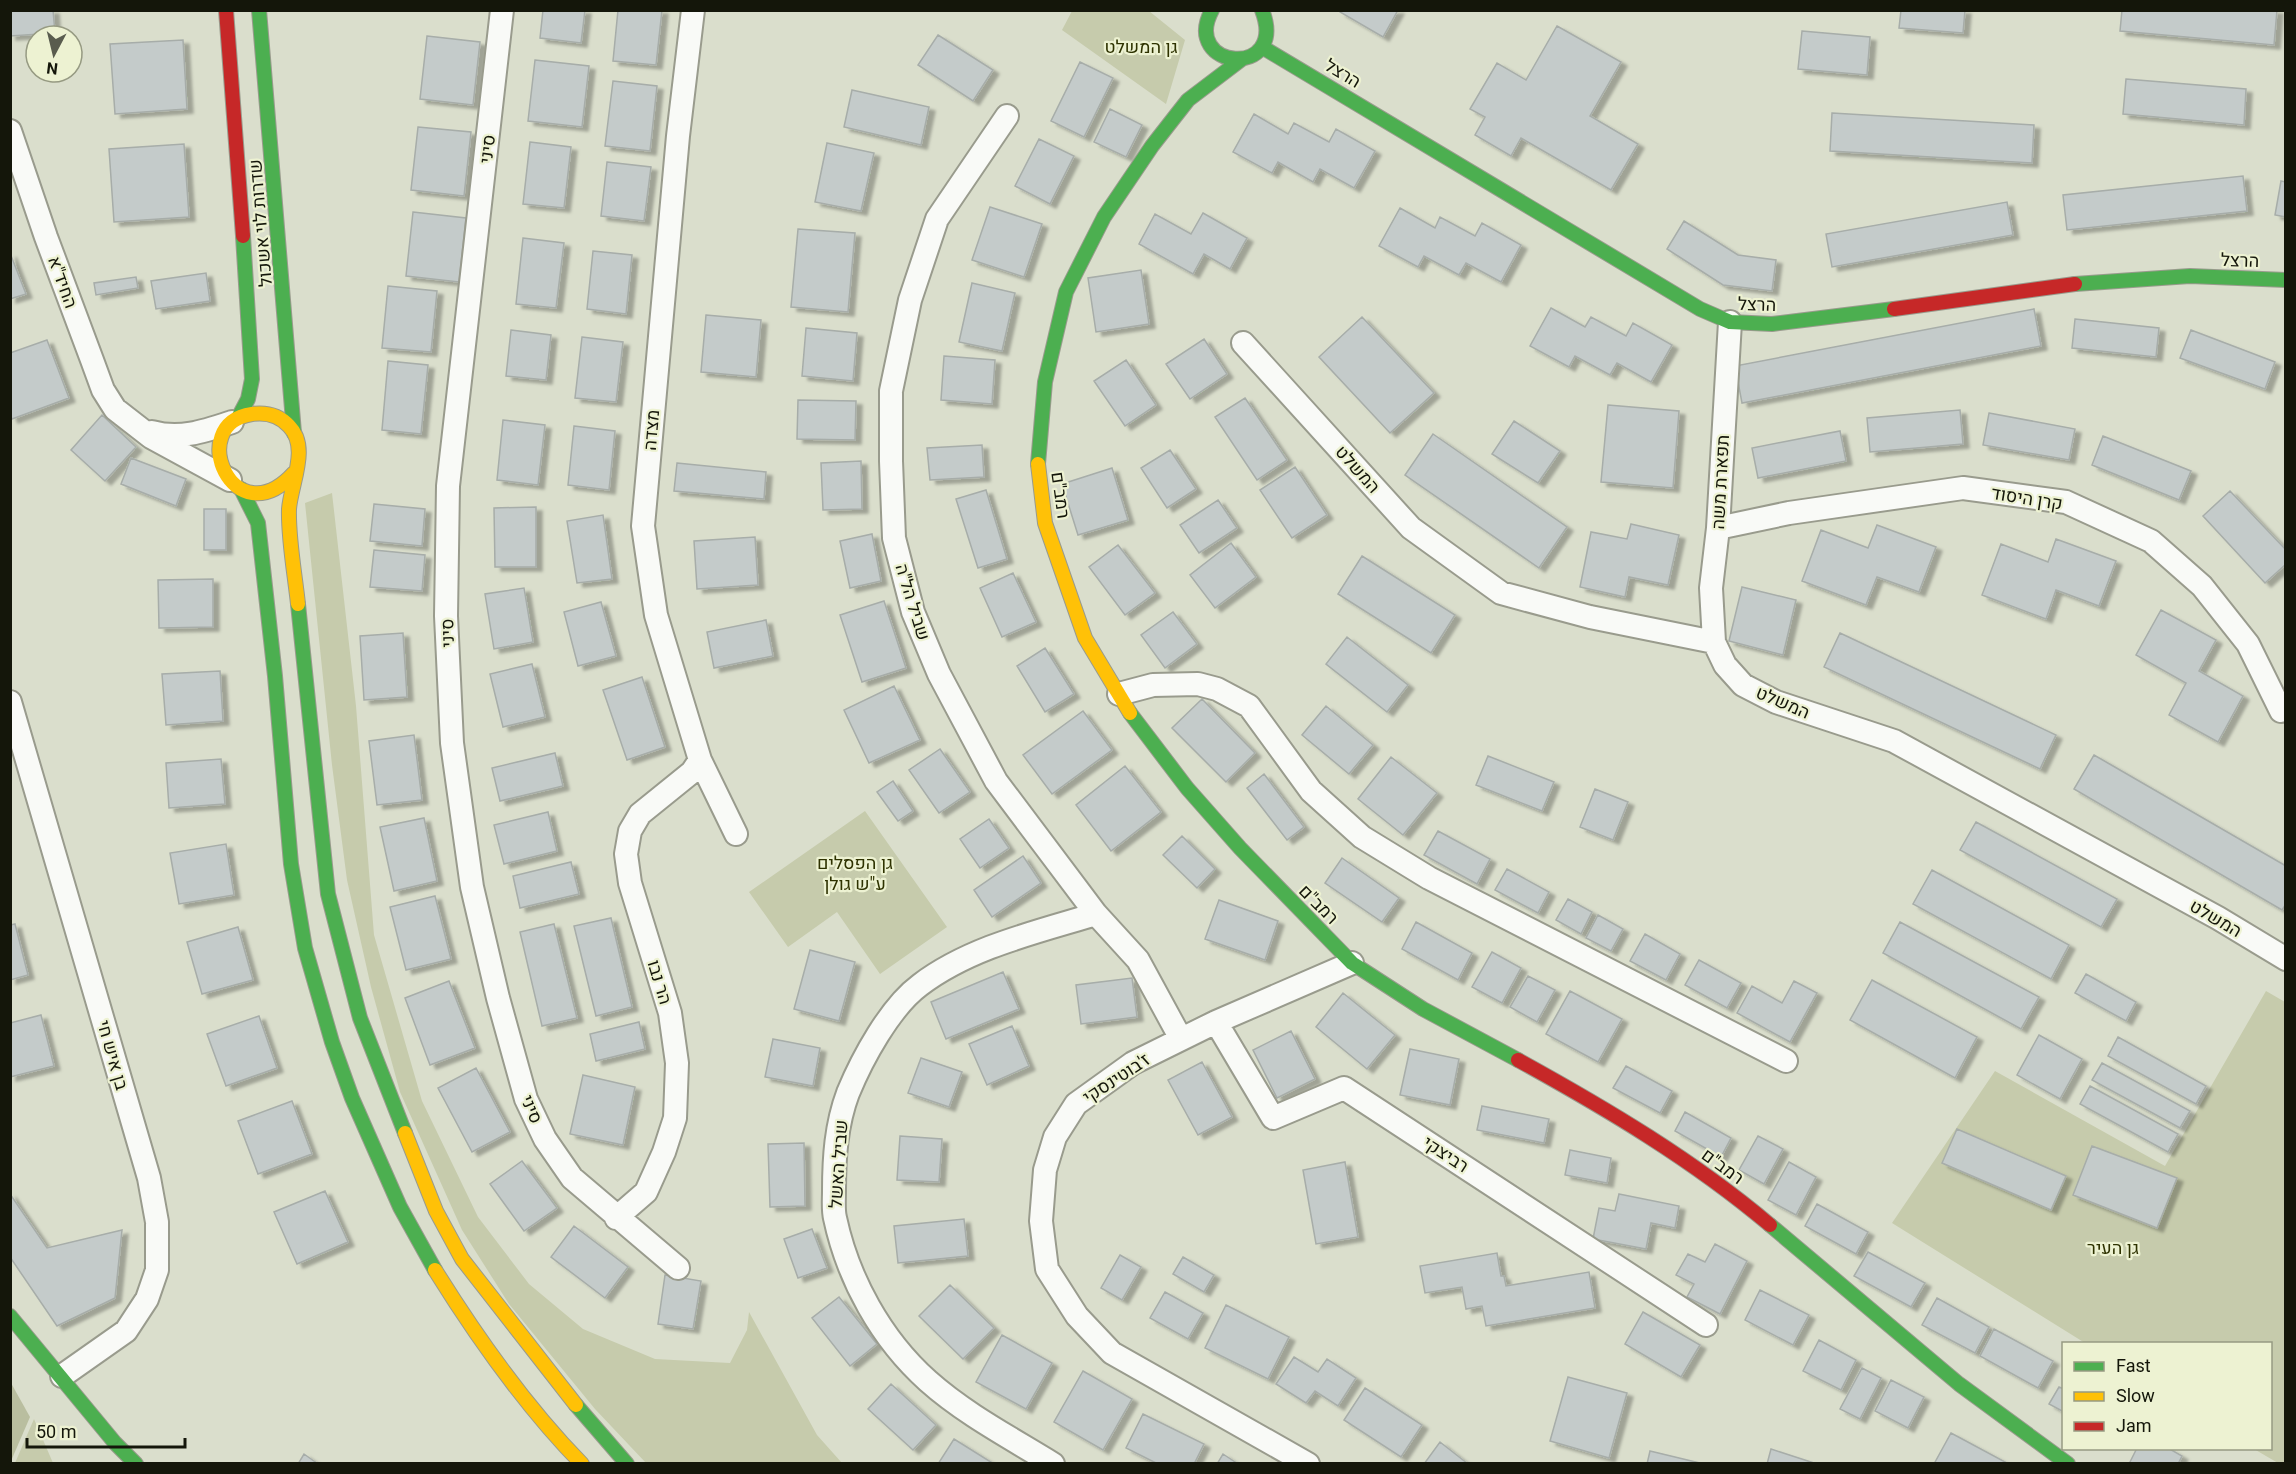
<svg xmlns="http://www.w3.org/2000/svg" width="2296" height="1474" viewBox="0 0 2296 1474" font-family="Roboto,Heebo,sans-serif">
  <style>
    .green { fill: #c6cbac }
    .forest { fill: #b9be9f }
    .building { fill: #c4cbca; stroke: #a7ada9; stroke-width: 1.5; filter: url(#shadow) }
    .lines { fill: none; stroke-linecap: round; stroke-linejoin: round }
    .street-casing { stroke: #999b8d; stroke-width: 26 }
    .fast-casing { stroke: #999b8d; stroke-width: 16 }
    .slow-casing { stroke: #999b8d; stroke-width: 16 }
    .jam-casing { stroke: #999b8d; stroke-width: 16 }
    .street { stroke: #f9faf7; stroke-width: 22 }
    .fast { stroke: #4caf50; stroke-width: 14 }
    .slow { stroke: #ffc107; stroke-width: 14 }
    .jam { stroke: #c62828; stroke-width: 14 }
    .labels { text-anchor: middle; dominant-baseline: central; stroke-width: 4.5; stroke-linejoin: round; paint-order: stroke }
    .park-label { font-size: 18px; fill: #2e3200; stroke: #edf2d2 }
    .street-label { font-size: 18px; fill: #14160a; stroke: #edf2d2 }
  </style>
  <defs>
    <filter id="shadow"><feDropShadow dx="6" dy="4" stdDeviation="1.5" flood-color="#0004"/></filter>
  </defs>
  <rect width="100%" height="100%" fill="#dadecc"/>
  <path class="green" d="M1072,11H1149L1185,40L1166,104L1062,30Z
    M332,493L356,706L374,935L422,1101L478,1217L529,1284L583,1329L655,1359L730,1363L747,1330L749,1312L817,1435L842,1463H646L595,1409L509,1304L462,1230L400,1092L371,987L347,880L332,765L305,503Z
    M865,811L947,927L880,974L837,912L788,947L749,892Z
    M2266,991L2285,1002V1463H2278L2254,1449L2270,1448V1344L2085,1343L1892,1223L1995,1071L2165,1166Z
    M34,1419L53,1463H15Z"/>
  <path class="forest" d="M11,1383L30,1417L11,1461L10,1383Z"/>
  <path class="building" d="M10,10H53L55,33L10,36Z
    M543,10H585L581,43L540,38Z
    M618,10H662L656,65L613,61Z
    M1341,10H1398L1383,37L1340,12Z
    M1901,10H1965L1963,33L1899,28Z
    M2122,10H2277L2274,45L2120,31Z
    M1557,26L1621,62L1590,116L1638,144L1611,190L1521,138L1511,156L1475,135L1485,117L1470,109L1497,63L1526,80Z
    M1802,31L1870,37L1867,75L1798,69Z
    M938,35L993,70L973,101L918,65Z
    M427,36L480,42L473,105L420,99Z
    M183,40L187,109L115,114L110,44Z
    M535,60L589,66L582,127L528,121Z
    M1080,62L1113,78L1084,137L1051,121Z
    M2126,79L2246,89L2244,125L2123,114Z
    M613,81L657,86L650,151L605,146Z
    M852,90L929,107L921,145L844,127Z
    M1110,109L1142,125L1126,157L1094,142Z
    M1832,113L2034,125L2032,163L1830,151Z
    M1254,114L1288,134L1294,123L1329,142L1336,129L1375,151L1354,188L1320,169L1313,182L1278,162L1272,173L1233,152Z
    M418,127L471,132L464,196L411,190Z
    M1039,139L1074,156L1050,204L1015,186Z
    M530,142L571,147L564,208L523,204Z
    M827,143L874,153L861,211L815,202Z
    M184,144L189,217L114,222L109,149Z
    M607,162L651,167L644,221L601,216Z
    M2243,176L2247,211L2067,230L2063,195Z
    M2281,181L2286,182V217L2275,215Z
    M2007,202L2013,235L1832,267L1826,234Z
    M990,207L1042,224L1024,277L972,260Z
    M1400,208L1435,228L1440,217L1475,236L1482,223L1521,245L1501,282L1466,263L1459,275L1424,256L1418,267L1379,246Z
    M413,212L466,218L459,282L406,276Z
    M1203,213L1247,238L1230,269L1204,254L1193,274L1139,244L1155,214L1191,234Z
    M1684,221L1738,255L1776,260L1772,291L1723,285L1667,249Z
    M798,229L855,233L848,312L791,307Z
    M523,238L564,243L556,308L516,304Z
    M593,251L632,255L626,314L587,309Z
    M10,253L26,294L10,299Z
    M1141,270L1149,324L1096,332L1088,278Z
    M206,273L210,301L156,309L151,281Z
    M136,277L138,288L96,295L94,283Z
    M972,283L1015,293L1002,351L959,342Z
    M388,286L437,291L431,352L382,348Z
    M1551,308L1585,327L1591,317L1626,336L1633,323L1672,345L1651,382L1617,363L1610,375L1575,356L1569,367L1530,346Z
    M2034,309L2041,346L1742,403L1735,366Z
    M706,315L761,320L756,377L701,372Z
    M1362,317L1434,393L1390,433L1319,357Z
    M2075,319L2159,328L2156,357L2072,348Z
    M806,328L857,333L853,381L802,376Z
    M511,330L551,335L546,380L506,376Z
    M2191,330L2275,362L2265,389L2180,358Z
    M582,337L623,342L616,402L575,398Z
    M1204,339L1227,374L1190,399L1166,364Z
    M47,340L69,398L12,419L10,414V353Z
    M944,356L995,360L992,404L941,400Z
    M1126,360L1156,405L1125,426L1094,381Z
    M388,361L428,365L421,434L382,430Z
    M1245,398L1287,460L1257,480L1215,417Z
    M798,400L856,401L855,440L797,439Z
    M1608,405L1679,411L1673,488L1601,482Z
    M1960,410L1963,444L1870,452L1867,418Z
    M1989,413L2075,429L2069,460L1983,445Z
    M102,415L136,447L105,481L71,450Z
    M503,420L545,425L538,485L497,480Z
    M1514,421L1560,451L1538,483L1492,454Z
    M574,426L615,431L609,490L568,485Z
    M1840,431L1846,461L1758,478L1752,448Z
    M1433,434L1567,527L1539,568L1405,475Z
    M2103,436L2191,471L2179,500L2092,465Z
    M982,445L984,477L930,480L927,448Z
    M1170,450L1196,489L1167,508L1141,468Z
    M131,458L186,479L176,506L121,484Z
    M861,461L862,509L823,510L821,463Z
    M677,463L766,472L764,499L674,491Z
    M1295,467L1327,515L1292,538L1260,490Z
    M1112,468L1128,520L1078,535L1062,484Z
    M986,490L1007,559L978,568L956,499Z
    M2230,491L2286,550V564L2265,583L2203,516Z
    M1218,500L1237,528L1199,553L1180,525Z
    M374,504L425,509L422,546L370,541Z
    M536,507V567H495L494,508Z
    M204,509H226V550H204Z
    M603,515L612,579L577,583L567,521Z
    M1631,524L1679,535L1668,585L1629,577L1625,597L1580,587L1591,532L1627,539Z
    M1877,525L1936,547L1919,592L1877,577L1866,605L1802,581L1821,530L1868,548Z
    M872,534L881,581L850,588L840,541Z
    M755,537L758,585L697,589L694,541Z
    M2056,539L2116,561L2099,606L2056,590L2046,619L1982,595L2001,544L2048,562Z
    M1231,543L1256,577L1215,608L1190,575Z
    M1118,545L1155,593L1125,615L1089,567Z
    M374,550L425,555L422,591L370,587Z
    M1362,556L1455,615L1431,653L1338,594Z
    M1013,573L1036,622L1002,637L980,588Z
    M213,579V627L159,628L158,580Z
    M1742,587L1796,600L1783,655L1729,641Z
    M524,588L533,642L494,649L485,594Z
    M884,601L906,668L862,682L840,615Z
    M601,602L616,656L578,666L564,612Z
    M2161,610L2216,640L2199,671L2243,696L2218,742L2169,715L2186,683L2136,655Z
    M1173,612L1197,644L1165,668L1141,635Z
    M766,620L773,656L714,668L707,632Z
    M403,633L407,697L364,700L360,636Z
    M1840,633L2056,735L2040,769L1824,667Z
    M1347,637L1408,685L1387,712L1326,664Z
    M1045,648L1074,694L1045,712L1017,666Z
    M532,664L545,717L503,727L490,674Z
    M220,671L223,721L166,725L162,674Z
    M642,677L665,747L627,760L603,690Z
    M894,686L920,740L869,763L844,710Z
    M1202,699L1255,753L1226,782L1172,728Z
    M1326,706L1373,745L1349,774L1302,735Z
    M1083,711L1112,750L1052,794L1023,755Z
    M414,735L422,800L377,805L369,741Z
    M940,749L970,792L939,813L909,770Z
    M555,753L563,786L500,801L492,768Z
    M2094,755L2286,866V904L2282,910L2074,789Z
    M1488,756L1554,782L1542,811L1476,785Z
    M1391,757L1437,793L1403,835L1358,799Z
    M221,759L225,804L169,808L166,763Z
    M1125,766L1161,812L1111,851L1076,805Z
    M1264,774L1304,827L1287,840L1247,788Z
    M893,781L913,811L898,821L877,792Z
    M1595,789L1628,802L1613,840L1580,827Z
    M548,812L557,851L504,864L494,825Z
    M424,818L437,881L394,891L380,827Z
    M989,819L1009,848L980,868L960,839Z
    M1976,822L2117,899L2101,927L1960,850Z
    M1438,831L1490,859L1477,884L1424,855Z
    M1182,836L1215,869L1197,888L1163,855Z
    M226,844L234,895L179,904L170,853Z
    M1023,856L1041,883L992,917L974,890Z
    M1342,858L1399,898L1382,922L1325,883Z
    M571,862L579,894L520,908L513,876Z
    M1507,869L1549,892L1538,913L1495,890Z
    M1932,870L2069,945L2051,979L1913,904Z
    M435,896L451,959L406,970L390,907Z
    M1568,899L1592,912L1581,934L1556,920Z
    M1219,900L1278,921L1265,960L1205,939Z
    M1598,915L1623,929L1611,951L1586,938Z
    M611,918L632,1007L596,1016L574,926Z
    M1416,922L1472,953L1458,980L1402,949Z
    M1900,922L2039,997L2021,1029L1883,953Z
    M15,924L28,975L10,980V925Z
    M554,924L577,1018L542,1026L520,932Z
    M238,927L253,980L202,994L187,942Z
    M1645,934L1680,954L1666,980L1630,961Z
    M810,950L855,962L839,1021L794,1009Z
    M1492,952L1521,968L1502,1003L1472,987Z
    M1699,960L1741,983L1727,1008L1685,985Z
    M1003,972L1019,1009L946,1039L931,1002Z
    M2086,974L2136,1002L2126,1021L2075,993Z
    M1528,976L1555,990L1537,1022L1510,1007Z
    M1132,978L1137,1017L1081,1024L1076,985Z
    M1872,980L1977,1037L1955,1078L1850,1020Z
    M449,981L475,1048L430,1065L405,998Z
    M1794,981L1817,993L1790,1042L1737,1013L1752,986L1782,1003Z
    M1570,991L1622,1019L1598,1062L1546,1034Z
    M1343,993L1395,1035L1367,1069L1316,1027Z
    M41,1015L54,1066L10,1077V1023Z
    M259,1016L277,1068L226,1086L207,1034Z
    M639,1022L645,1049L596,1061L590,1034Z
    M1012,1026L1029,1066L987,1085L969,1044Z
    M1291,1031L1315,1079L1277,1098L1253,1050Z
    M2039,1035L2082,1059L2060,1099L2017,1075Z
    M2118,1037L2206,1086L2196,1104L2108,1056Z
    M773,1039L820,1048L813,1086L765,1077Z
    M1410,1049L1459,1059L1450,1105L1400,1095Z
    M921,1058L962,1072L949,1107L908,1093Z
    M1202,1062L1232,1117L1198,1135L1168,1080Z
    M2102,1063L2190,1111L2180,1128L2092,1080Z
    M1626,1066L1672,1091L1660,1113L1613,1088Z
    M476,1068L510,1132L472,1152L438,1088Z
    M583,1075L635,1087L623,1145L570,1134Z
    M2090,1086L2178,1134L2168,1152L2080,1104Z
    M292,1101L312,1154L258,1174L238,1121Z
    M1482,1106L1549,1119L1544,1143L1477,1130Z
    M1685,1112L1731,1138L1721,1157L1675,1131Z
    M1957,1129L2066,1176L2051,1210L1942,1163Z
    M900,1136L942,1139L939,1182L897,1180Z
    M1758,1136L1783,1149L1764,1184L1739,1170Z
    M804,1143L805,1206L770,1207L768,1144Z
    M2092,1146L2177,1178L2157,1228L2073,1195Z
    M1570,1150L1611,1158L1607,1183L1565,1175Z
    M522,1161L557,1208L524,1231L490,1184Z
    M1345,1162L1358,1237L1316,1244L1303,1170Z
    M1789,1162L1816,1177L1796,1215L1768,1200Z
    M325,1191L348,1242L297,1264L274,1212Z
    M10,1194L47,1248L122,1230L115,1298L57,1326L10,1257Z
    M1619,1194L1679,1206L1675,1228L1651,1223L1646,1249L1593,1239L1599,1208L1615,1211Z
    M1817,1204L1868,1232L1856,1254L1805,1226Z
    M964,1219L968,1256L898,1263L894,1226Z
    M574,1226L628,1267L605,1298L551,1257Z
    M812,1229L827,1268L798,1278L784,1239Z
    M1715,1244L1747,1261L1720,1314L1687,1297L1694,1284L1676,1275L1688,1254L1705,1262Z
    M1868,1252L1925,1283L1911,1307L1854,1276Z
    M1497,1253L1501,1276H1504L1506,1286L1589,1272L1595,1308L1486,1326L1482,1306L1466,1309L1462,1287L1425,1293L1420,1266Z
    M1120,1255L1141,1267L1122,1300L1101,1288Z
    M1183,1257L1214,1275L1204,1292L1173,1274Z
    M665,1275L701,1281L693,1329L658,1324Z
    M950,1285L994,1328L963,1359L919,1316Z
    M1760,1290L1809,1315L1793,1345L1745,1320Z
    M1165,1292L1203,1313L1188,1339L1150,1318Z
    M839,1297L877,1344L850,1366L812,1318Z
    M1937,1298L1989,1327L1975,1353L1922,1325Z
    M1226,1305L1289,1337L1268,1379L1205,1348Z
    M1643,1312L1700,1345L1681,1377L1625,1344Z
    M1994,1329L2053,1361L2038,1388L1980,1356Z
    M1002,1335L1052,1363L1026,1409L976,1382Z
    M1819,1340L1856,1360L1841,1390L1803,1371Z
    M1294,1357L1318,1372L1327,1359L1356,1378L1338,1406L1315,1391L1306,1403L1276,1384Z
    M1862,1368L1881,1378L1860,1419L1840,1409Z
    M1083,1371L1132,1399L1103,1450L1054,1422Z
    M1568,1377L1627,1393L1609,1458L1550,1441Z
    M1891,1380L1924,1397L1908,1428L1875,1411Z
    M891,1384L936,1425L913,1450L868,1409Z
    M2059,1387L2064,1389V1412L2049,1404Z
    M1365,1388L1422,1425L1401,1457L1344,1420Z
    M1143,1414L1204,1444L1194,1464H1158L1126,1448Z
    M1951,1433L2007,1463L1934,1464Z
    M954,1439L994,1464H938Z
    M1440,1442L1468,1464H1424Z
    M2137,1448H2168L2182,1456L2178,1464H2129Z
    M1771,1449L1817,1464H1767Z
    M1650,1451L1704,1464H1647Z
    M304,1454L318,1464H298Z
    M1223,1454L1238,1464H1217Z"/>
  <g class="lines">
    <defs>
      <path id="street" d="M502,10L448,486L446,616L452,743L472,887L498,998L526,1099L545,1139L572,1178L678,1268
        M693,10L678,136L643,526L656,615L700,760L736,834
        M1007,116L937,219L910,300L891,391V461L894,538L913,612L939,674L996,781L1096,914L1138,960L1181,1039
        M10,131L46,237L92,360L103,390L115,409L151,437L230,480
        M1730,322L1718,528L1711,588L1714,642L1725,665L1743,685L1776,702L1894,741L2218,918L2286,959
        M1243,343L1411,528L1501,593L1590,617L1714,642
        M152,432C180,440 205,431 232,422
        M1718,528L1789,513L1963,488L2066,502L2151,541L2202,586L2248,644L2281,711
        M1119,694L1153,685L1198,684L1217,689L1249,706L1311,791L1362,837L1429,878L1786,1061
        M10,702L149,1178L157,1222V1270L147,1299L126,1331L62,1376
        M1216,1022L1273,1118L1344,1088L1706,1325
        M616,1218L646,1192L664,1152L675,1118L677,1063L670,1013L630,883L626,854L630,831L640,814L692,772L700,760
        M1053,1464C1011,1438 965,1414 928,1381C881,1339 848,1279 835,1218C833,1210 834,1200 834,1191C834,1158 836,1125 848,1093C862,1059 890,1007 920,985C970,947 1037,932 1096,914
        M1308,1464L1112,1353L1077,1316L1047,1269L1041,1221L1045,1170L1055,1137L1076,1104L1133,1063L1216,1022L1352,963"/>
      <path id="fast" d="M259,10L294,433
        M1212,10C1180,70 1289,80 1262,10
        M1262,47L1700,309L1730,322L1772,324L1894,309
        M2075,284L2190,276L2286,280
        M238,418L248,399L252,379L243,236
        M1038,464L1045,382L1066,292L1104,217L1152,146L1188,100L1242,59
        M241,489L258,523L275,676L291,864L305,948L332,1042L352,1098L400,1207L435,1270
        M298,604L328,894L360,1018L405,1133
        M1130,713L1187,788L1240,848L1352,963L1423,1009L1518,1060
        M1770,1225L1959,1384L2068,1464
        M10,1316L115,1443L136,1464
        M576,1405L627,1464"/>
      <path id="slow" d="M1038,464L1045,523L1085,638L1130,713
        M294,473C234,539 184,424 252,414C267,412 279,415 289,426C310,447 291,483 289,509C288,538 295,575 298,604
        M405,1133L436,1211L462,1259L576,1405
        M435,1270C478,1339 525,1406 582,1464"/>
      <path id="jam" d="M226,10L243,236
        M1894,309L2075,284
        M1518,1060C1607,1109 1693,1160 1770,1225"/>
    </defs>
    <use href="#street" class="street-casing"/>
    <use href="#fast" class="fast-casing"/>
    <use href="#slow" class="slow-casing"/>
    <use href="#jam" class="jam-casing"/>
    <use href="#street" class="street"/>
    <use href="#fast" class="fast"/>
    <use href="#slow" class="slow"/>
    <use href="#jam" class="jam"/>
  </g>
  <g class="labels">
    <g class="park-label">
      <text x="1141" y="46">גן המשלט</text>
      <text x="855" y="862">גן הפסלים<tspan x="855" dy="21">ע"ש גולן</tspan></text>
      <text x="2113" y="1247">גן העיר</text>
    </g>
    <g class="street-label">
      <text transform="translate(1343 73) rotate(31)">הרצל</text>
      <text transform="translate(487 149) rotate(-83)">סיני</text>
      <text transform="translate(260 223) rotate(-95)">שדרות לוי אשכול</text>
      <text transform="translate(2240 260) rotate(2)">הרצל</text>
      <text transform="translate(63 282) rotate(70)">החיד"א</text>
      <text transform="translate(1757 304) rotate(2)">הרצל</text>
      <text transform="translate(651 430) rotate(-85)">מצדה</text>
      <text transform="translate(1358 469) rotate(48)">המשלט</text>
      <text transform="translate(1720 482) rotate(-87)">תפארת משה</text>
      <text transform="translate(1061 495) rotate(82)">רמב"ם</text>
      <text transform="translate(2027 498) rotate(9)">קרן היסוד</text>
      <text transform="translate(913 602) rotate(73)">שביל הל"ה</text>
      <text transform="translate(447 633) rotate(-92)">סיני</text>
      <text transform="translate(1783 702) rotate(23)">המשלט</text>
      <text transform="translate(1319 904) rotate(45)">רמב"ם</text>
      <text transform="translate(2216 918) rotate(30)">המשלט</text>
      <text transform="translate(660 982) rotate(73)">הר נבו</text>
      <text transform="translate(113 1055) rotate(74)">בן איש חי</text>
      <text transform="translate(1116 1078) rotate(-33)">ז'בוטינסקי</text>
      <text transform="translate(532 1109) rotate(67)">סיני</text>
      <text transform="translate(1446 1154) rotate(33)">רביצקי</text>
      <text transform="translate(838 1164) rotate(-86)">שביל האשל</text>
      <text transform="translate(1723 1166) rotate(36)">רמב"ם</text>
    </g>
  </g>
  <rect width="2296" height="1474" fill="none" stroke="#14160a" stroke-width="24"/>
  <rect x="2062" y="1342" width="210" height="108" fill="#edf2d2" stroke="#969a82" stroke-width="1.5"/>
  <rect x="2074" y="1362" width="30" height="9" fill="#4caf50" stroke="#969a82" stroke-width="1.5"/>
  <text x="2116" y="1372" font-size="18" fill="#14160a">Fast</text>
  <rect x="2074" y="1392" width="30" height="9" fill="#ffc107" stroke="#969a82" stroke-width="1.5"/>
  <text x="2116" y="1402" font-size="18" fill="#14160a">Slow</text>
  <rect x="2074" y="1422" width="30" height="9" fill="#c62828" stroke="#969a82" stroke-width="1.5"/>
  <text x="2116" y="1432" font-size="18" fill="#14160a">Jam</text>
  <g transform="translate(54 54) rotate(187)"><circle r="28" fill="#edf2d2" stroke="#969a82" stroke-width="1.5"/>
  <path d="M0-4.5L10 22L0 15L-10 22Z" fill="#595c4e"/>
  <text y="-9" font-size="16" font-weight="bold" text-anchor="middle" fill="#14160a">N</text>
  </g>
  <path d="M27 1438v9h158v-9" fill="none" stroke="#14160a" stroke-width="3"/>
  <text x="36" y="1438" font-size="18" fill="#14160a" stroke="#edf2d2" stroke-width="4.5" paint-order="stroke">50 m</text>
</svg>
